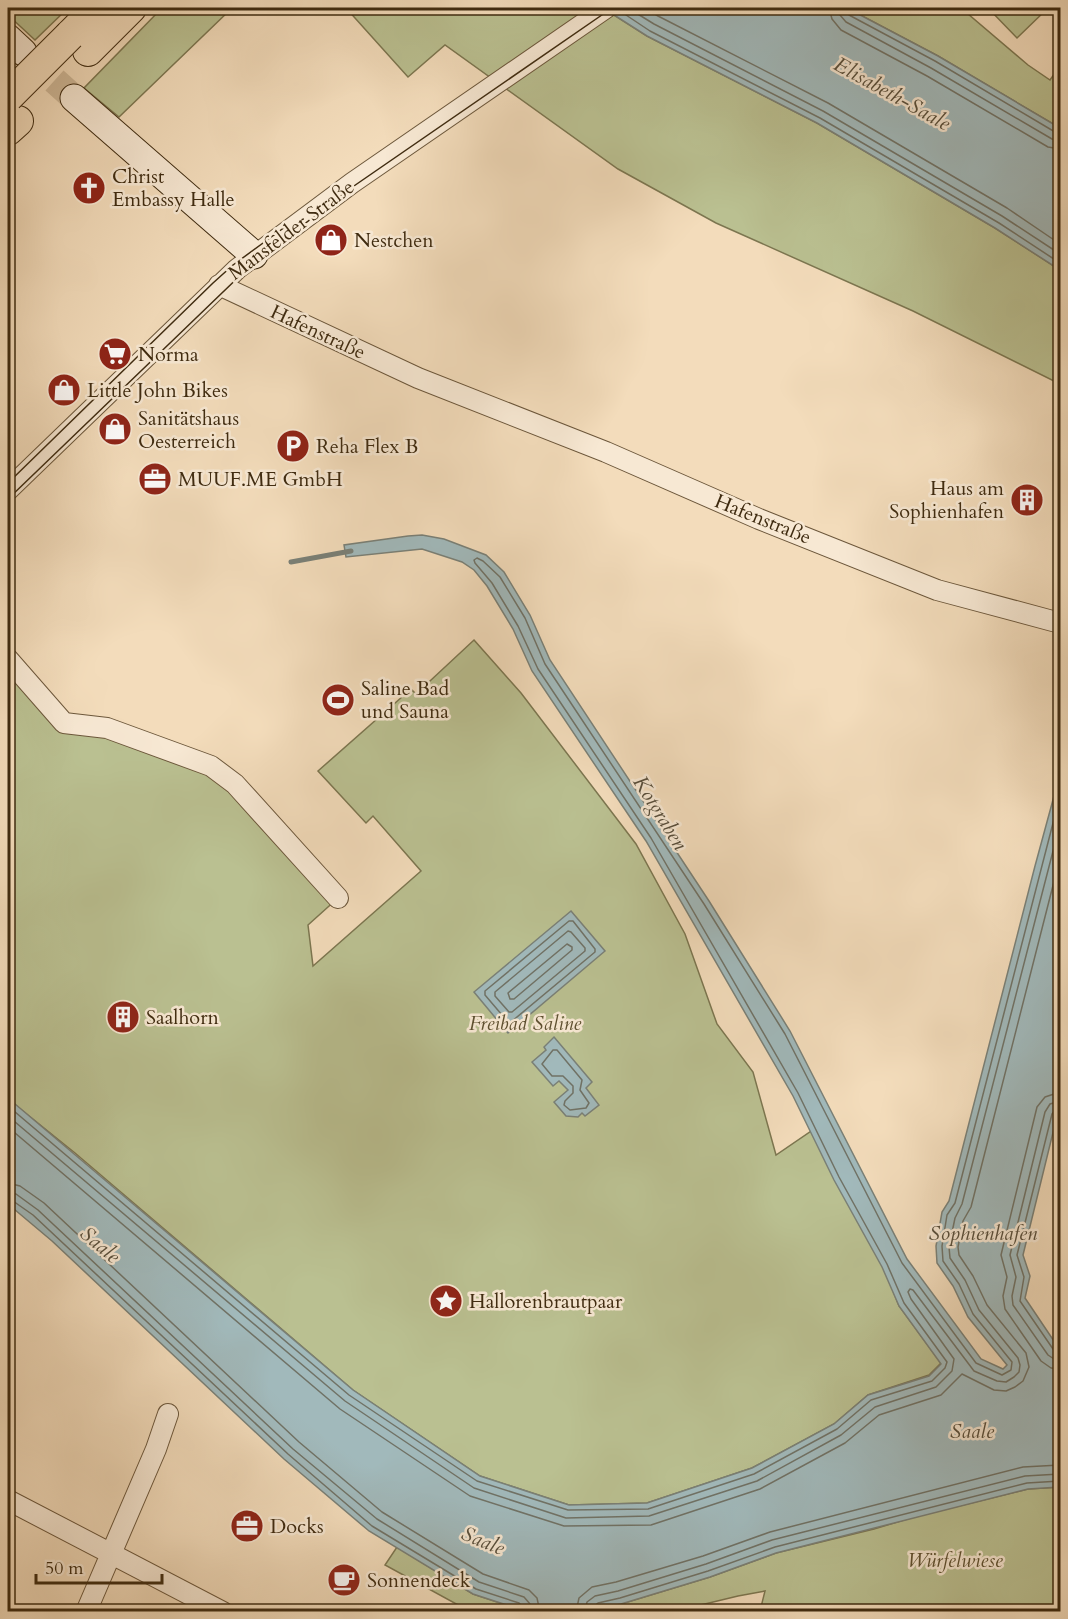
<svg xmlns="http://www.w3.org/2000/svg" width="1068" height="1619" viewBox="0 0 1068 1619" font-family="Cardo,serif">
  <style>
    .green { fill: #bac091; stroke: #7c7650; stroke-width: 1.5 }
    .water { fill: #a1b9bb; stroke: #7a8077; stroke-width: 1.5 }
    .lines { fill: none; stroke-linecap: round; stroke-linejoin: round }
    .shore { stroke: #707266; stroke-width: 1.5 }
    .stream { stroke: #7a8077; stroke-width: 5 }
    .secondary-tunnel { stroke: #cfb999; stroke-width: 27; stroke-dasharray: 27 14; stroke-linecap: butt }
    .street-casing { stroke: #6c573b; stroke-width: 22 }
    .secondary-casing { stroke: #3f2b10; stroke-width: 29 }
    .primary-casing { stroke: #3f2b10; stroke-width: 32 }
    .street { stroke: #f7e8d3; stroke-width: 20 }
    .secondary { stroke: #f7e8d3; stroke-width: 27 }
    .primary { stroke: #f3dcbb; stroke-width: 30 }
    .tram { stroke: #3f2b10; stroke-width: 1.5 }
    .primary-bridge-casing { stroke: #3f2b10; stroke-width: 32; stroke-linecap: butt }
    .primary-bridge { stroke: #f3dcbb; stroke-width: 30 }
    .labels { text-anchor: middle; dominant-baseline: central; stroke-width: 5; stroke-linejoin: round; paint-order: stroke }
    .poi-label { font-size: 20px; fill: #3f2b10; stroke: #f7e8d3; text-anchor: start }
    .street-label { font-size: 20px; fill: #3f2b10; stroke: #f7e8d3 }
    .park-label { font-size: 20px; font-style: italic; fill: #5e5030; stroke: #f7e8d3 }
    .water-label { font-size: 21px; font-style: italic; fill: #584e3b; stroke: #f7e8d3 }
  </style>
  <rect width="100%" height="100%" fill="#f3dcbb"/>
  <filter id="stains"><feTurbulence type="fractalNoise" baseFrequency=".00333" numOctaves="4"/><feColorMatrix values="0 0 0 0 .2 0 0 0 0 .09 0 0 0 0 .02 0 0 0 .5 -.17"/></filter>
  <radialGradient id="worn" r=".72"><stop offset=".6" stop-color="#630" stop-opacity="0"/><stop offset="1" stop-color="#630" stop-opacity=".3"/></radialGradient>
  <path class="green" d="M8,8H68L35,40L8,15Z
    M162,8H232L119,117L84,88Z
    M346,8H603L647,36L817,123L995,228L1060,270V384L913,311L716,223L618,169L445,45L408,77Z
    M847,8H961L1028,65L1050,80L1060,66V128L938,56Z
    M988,8H1048L1017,38Z
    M474,640L521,693L636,844L685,934L717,1024L753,1072L776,1155L826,1121L899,1306L941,1363L929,1375L868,1395L834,1424L752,1468L647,1503L569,1505L480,1476L353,1390L75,1153L8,1099V672L63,732L107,728L211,766L338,898L308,925L313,966L421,871L373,816L366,823L318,771L411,689L416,694Z
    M1060,1487V1611H760L765,1591L738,1596L676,1611L585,1612L621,1604L710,1577L776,1553L874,1529L914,1517L1028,1489Z
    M397,1547L473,1594L525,1611H469L385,1565Z"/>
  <path class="water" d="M603,8H847L938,56L1060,128V270L995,228L817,123L647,36Z
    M422,535L444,539L486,555L504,572L530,615L550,660L709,901L790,1031L907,1259L981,1359L1003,1369L1007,1365L968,1317L953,1286L937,1263L936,1246L942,1212L949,1201L1035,866L1060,774V1104L1023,1255L1030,1276L1025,1298L1060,1350V1487L1028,1489L776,1553L710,1577L621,1604L585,1611H525L473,1594L369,1531L284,1459L52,1241L8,1204V1098L353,1390L480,1476L569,1505L647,1503L752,1468L834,1424L868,1395L929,1376L941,1364L899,1306L882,1267L834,1180L793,1096L646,841L532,671L513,629L487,586L474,570L462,562L422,549L346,557L344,545L408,536Z
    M571,911L605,951L508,1033L474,992Z
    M554,1037L592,1082L586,1088L599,1105L585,1116L582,1113L578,1117L566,1116L554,1102L568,1090L559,1081L553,1086L532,1062L546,1050L544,1047Z"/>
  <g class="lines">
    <path class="shore" d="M628,8L654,24L823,111L1002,216L1060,254
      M645,8L658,16L828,103L1007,208L1060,244
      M829,8L832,19L841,30L927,76L1048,147L1060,149
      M838,8L840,15L846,22L931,68L1052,139L1060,140
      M846,8L849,15L935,61L1055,132L1060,133
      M617,9L650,31L820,118L999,223L1060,263
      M569,921H573L595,949V952L511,1022H508L485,995V991Z
      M568,931L571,932L585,948V951L512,1012H509L495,996V992Z
      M567,944L572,947V950L514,999H510L508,993Z
      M553,1050H557L582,1080L580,1090L589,1103L586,1108L570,1110L564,1105L565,1101L573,1093V1086L563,1076H552L542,1064Z
      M1060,1092L1045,1097L1037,1107L1001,1255L1007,1277L1003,1296L1005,1309L1041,1361L1051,1368L1060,1369
      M1060,1101L1050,1104L1045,1112L1010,1255L1016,1277L1012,1296L1013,1305L1048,1355L1054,1359L1060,1360
      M8,1106L349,1395L477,1481L568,1510L648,1509L754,1474L837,1429L871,1400L932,1381L945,1368L947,1362L904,1303L887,1264L839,1177L798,1093L651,838L538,669L518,626L492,583L475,563L474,560L477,558L483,561L500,577L525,618L545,664L704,904L785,1034L902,1263L976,1363L1002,1375L1011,1370L1012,1362L973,1314L959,1284L943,1261L942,1246L947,1215L955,1203L1060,796
      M1060,1109L1055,1110L1052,1114L1017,1255L1024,1277L1020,1301L1053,1349L1060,1352
      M8,1116L345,1401L474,1488L566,1518L649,1516L757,1481L841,1435L875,1407L936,1387L952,1371L954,1359L911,1299L908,1292L910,1289L913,1290L974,1371L997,1381L1006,1382L1014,1377L1019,1372L1020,1365L1018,1358L979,1310L965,1280L950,1258L949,1247L955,1218L962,1204L1060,824
      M8,1127L340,1409L470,1496L564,1526L651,1525L760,1489L845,1443L879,1415L941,1395L962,1374L994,1390L1006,1391L1015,1387L1023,1381L1029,1367L1026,1353L987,1305L973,1276L959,1255L958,1247L963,1221L971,1207L1060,858
      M8,1183L20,1186L44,1203L299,1442L382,1512L483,1574L529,1590L537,1598L540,1612
      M8,1192L16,1194L38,1210L293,1449L377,1519L479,1582L524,1597L530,1604L531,1612
      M8,1200L13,1201L33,1215L288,1454L372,1526L476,1589L519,1603L523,1607V1612
      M576,1612L579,1598L592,1587L616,1582L703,1556L770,1532L1023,1467L1060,1465
      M585,1612L587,1602L595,1596L618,1591L706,1564L772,1540L1025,1476L1060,1474
      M593,1612L594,1606L598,1603L620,1598L708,1571L775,1547L1027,1483L1060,1481"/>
    <path class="stream" d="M291,562L351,551"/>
    <path class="secondary-tunnel" d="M24,53L74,98"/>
    <defs>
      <path id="street" d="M219,285L418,378L606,452L759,519L937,590L1060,623
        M8,490L237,269L352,183L606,8
        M8,659L64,723L107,728L211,766L235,784L338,898
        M8,1500L223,1612
        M86,1612L156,1449L168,1414"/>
      <path id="secondary" d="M8,38L23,52
        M74,98L254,255"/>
      <path id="primary" d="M70,35L97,8
        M88,51L131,8
        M8,130L18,121"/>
    </defs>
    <use href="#street" class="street-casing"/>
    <use href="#secondary" class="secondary-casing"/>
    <use href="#primary" class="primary-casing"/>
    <use href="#street" class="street"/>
    <use href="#secondary" class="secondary"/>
    <use href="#primary" class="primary"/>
    <path class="tram" d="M8,483L213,283L233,265L285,227
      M8,499L250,266L351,188L612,8"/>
    <defs>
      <path id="primary-bridge" d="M8,97L70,35"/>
    </defs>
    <use href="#primary-bridge" class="primary-bridge-casing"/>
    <use href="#primary-bridge" class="primary-bridge"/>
  </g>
  <defs>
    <symbol id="church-disc" viewBox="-11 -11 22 22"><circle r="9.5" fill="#8f2418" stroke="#f7e8d3"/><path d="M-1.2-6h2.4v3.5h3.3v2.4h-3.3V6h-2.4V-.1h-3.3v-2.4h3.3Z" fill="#fff"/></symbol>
    <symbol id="shop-disc" viewBox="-11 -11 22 22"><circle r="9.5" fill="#8f2418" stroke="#f7e8d3"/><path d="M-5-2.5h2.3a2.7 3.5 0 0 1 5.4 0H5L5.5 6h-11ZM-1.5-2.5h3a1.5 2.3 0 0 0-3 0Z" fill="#fff"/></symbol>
    <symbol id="supermarket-disc" viewBox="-11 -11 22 22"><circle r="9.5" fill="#8f2418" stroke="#f7e8d3"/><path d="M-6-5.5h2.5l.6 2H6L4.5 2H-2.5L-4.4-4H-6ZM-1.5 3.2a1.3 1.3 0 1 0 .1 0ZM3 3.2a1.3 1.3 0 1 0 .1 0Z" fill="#fff"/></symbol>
    <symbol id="parking-disc" viewBox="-11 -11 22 22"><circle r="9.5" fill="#8f2418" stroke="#f7e8d3"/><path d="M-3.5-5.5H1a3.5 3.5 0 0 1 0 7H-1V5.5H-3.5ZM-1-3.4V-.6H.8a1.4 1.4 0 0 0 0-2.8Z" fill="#fff"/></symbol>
    <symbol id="office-disc" viewBox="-11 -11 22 22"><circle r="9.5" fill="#8f2418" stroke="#f7e8d3"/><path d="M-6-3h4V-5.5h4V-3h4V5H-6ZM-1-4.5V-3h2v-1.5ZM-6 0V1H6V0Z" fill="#fff"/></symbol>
    <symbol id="building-disc" viewBox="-11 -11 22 22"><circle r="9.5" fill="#8f2418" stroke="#f7e8d3"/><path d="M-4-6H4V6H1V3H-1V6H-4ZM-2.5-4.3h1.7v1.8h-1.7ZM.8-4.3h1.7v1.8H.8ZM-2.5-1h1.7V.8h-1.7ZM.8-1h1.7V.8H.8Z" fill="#fff"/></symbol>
    <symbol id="stadium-disc" viewBox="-11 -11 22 22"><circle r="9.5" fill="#8f2418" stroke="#f7e8d3"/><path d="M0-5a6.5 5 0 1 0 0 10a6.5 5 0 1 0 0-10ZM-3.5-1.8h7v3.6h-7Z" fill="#fff"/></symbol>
    <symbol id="sight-disc" viewBox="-11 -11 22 22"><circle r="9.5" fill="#8f2418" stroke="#f7e8d3"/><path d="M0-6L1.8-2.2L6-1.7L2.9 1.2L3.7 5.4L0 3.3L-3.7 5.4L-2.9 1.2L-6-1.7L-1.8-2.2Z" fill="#fff"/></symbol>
    <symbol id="cafe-disc" viewBox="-11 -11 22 22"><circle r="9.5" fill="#8f2418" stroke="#f7e8d3"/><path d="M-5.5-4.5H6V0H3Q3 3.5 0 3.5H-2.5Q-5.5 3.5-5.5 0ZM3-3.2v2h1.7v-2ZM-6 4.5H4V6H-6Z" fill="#fff"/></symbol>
  </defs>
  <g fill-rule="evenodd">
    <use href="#church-disc" x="70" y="169" width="38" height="38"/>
    <use href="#shop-disc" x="312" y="221" width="38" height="38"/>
    <use href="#supermarket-disc" x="96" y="335" width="38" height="38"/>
    <use href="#shop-disc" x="45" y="371" width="38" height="38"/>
    <use href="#shop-disc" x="96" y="410" width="38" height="38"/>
    <use href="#parking-disc" x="274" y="427" width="38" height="38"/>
    <use href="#office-disc" x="136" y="460" width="38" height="38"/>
    <use href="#building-disc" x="1008" y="481" width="38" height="38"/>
    <use href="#stadium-disc" x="319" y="681" width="38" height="38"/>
    <use href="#building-disc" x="104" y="998" width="38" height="38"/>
    <use href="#sight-disc" x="427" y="1282" width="38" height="38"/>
    <use href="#office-disc" x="228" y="1507" width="38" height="38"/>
    <use href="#cafe-disc" x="325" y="1561" width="38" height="38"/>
  </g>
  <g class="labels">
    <g class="poi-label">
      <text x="112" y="176">Christ<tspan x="112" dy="23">Embassy Halle</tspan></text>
      <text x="354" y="240">Nestchen</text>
      <text x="138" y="354">Norma</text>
      <text x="87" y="390">Little John Bikes</text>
      <text x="138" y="418">Sanitätshaus<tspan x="138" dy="23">Oesterreich</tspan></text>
      <text x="316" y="446">Reha Flex B</text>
      <text x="178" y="479">MUUF.ME GmbH</text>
      <text x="1004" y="488" text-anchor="end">Haus am<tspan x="1004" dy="23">Sophienhafen</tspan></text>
      <text x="361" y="688">Saline Bad<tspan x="361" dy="23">und Sauna</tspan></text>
      <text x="146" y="1017">Saalhorn</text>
      <text x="469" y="1301">Hallorenbrautpaar</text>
      <text x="270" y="1526">Docks</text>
      <text x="367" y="1580">Sonnendeck</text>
    </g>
    <g class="street-label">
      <text transform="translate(291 230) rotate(-37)">Mansfelder Straße</text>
      <text transform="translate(318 332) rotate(25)">Hafenstraße</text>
      <text transform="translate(763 519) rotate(22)">Hafenstraße</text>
    </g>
    <g class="park-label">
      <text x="525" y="1023">Freibad Saline</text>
      <text x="955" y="1560">Würfelwiese</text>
    </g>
    <g class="water-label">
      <text transform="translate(892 94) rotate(29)">Elisabeth-Saale</text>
      <text transform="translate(660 813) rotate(58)">Kotgraben</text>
      <text x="983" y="1233">Sophienhafen</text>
      <text transform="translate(100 1245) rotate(40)">Saale</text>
      <text x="972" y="1431">Saale</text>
      <text transform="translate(483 1541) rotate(22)">Saale</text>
    </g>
  </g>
  <rect width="1068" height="1619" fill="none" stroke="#f3dcbb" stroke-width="30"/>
  <rect x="9" y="9" width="1050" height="1601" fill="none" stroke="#3f2b10" stroke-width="3"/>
  <rect x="15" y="15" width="1038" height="1589" fill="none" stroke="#3f2b10" stroke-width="1.5"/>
  <path d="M36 1574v9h126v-9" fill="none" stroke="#3f2b10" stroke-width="3"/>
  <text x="45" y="1574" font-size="18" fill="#3f2b10" stroke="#f7e8d3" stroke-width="4.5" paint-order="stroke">50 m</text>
  <rect width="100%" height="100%" filter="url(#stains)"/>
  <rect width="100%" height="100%" fill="url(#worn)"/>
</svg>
